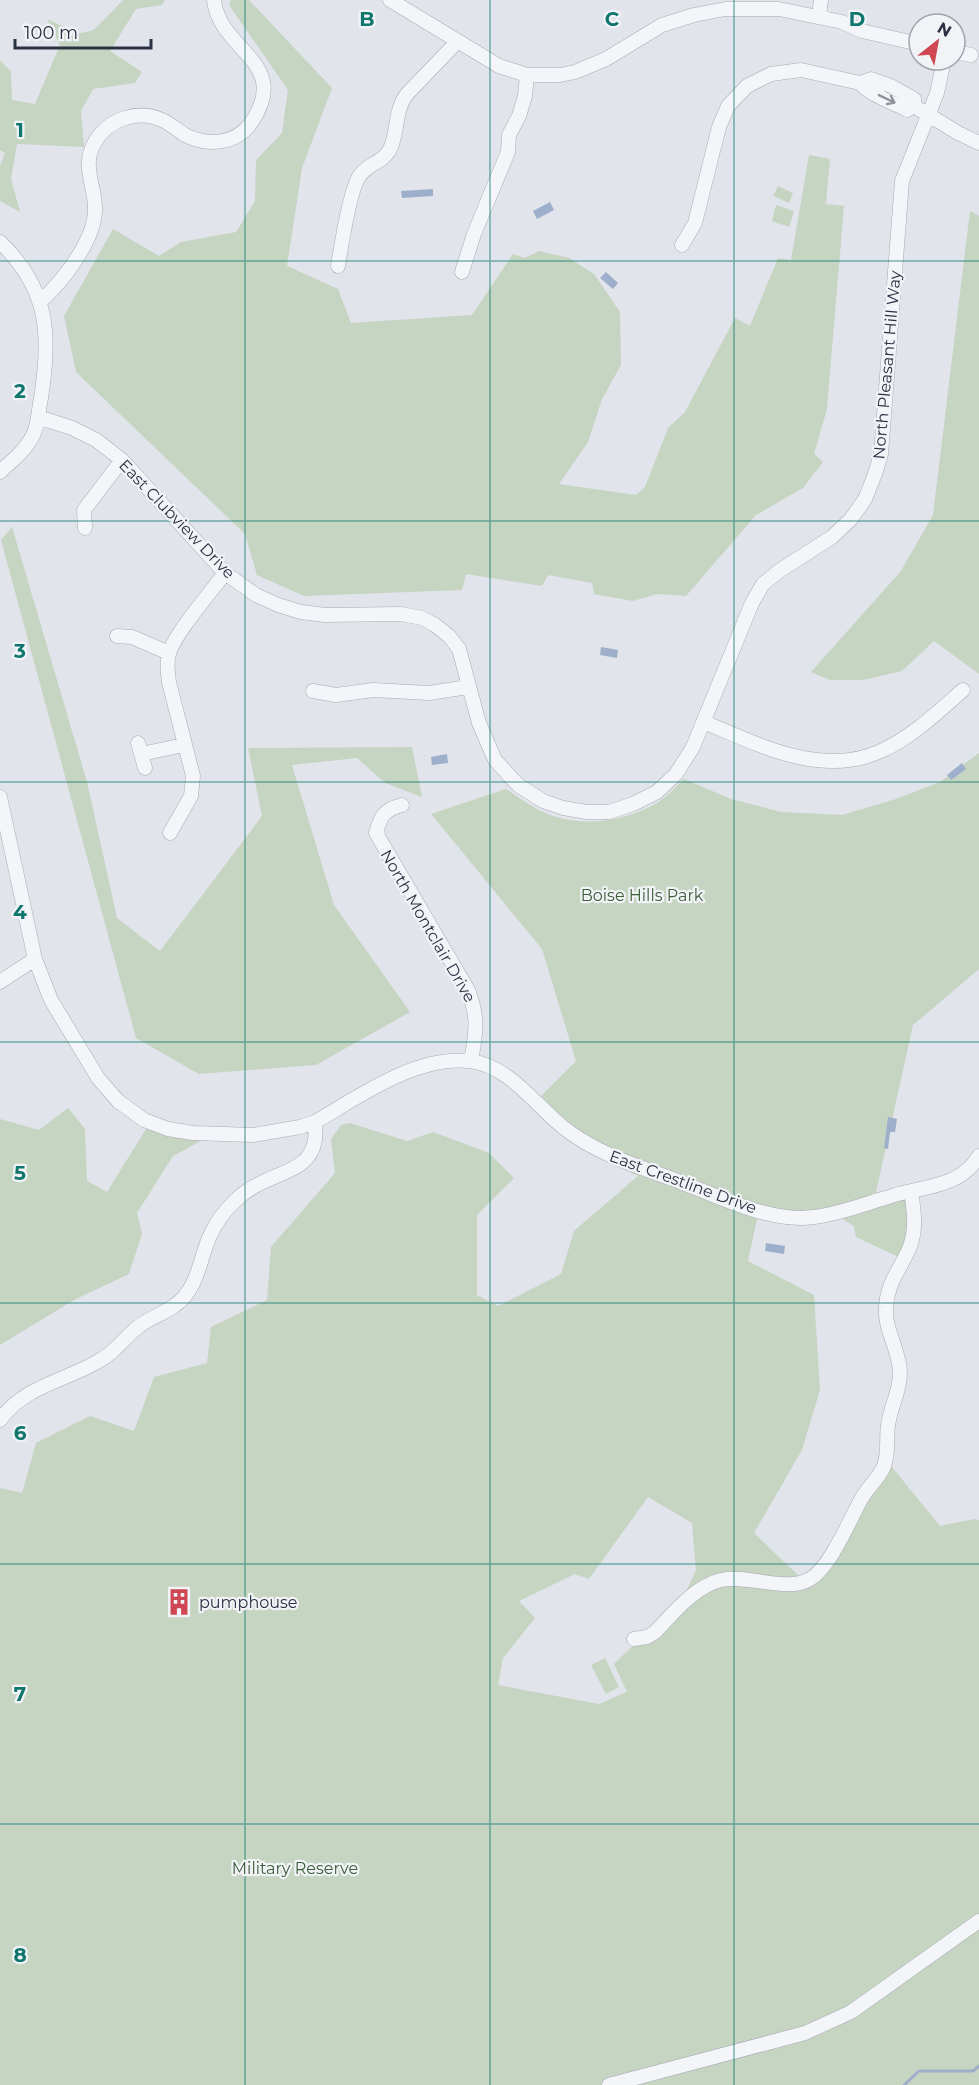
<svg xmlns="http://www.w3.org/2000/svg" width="979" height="2085" viewBox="0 0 979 2085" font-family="Montserrat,sans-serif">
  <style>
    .green { fill: #c6d4c2; fill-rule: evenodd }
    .water { fill: #9dafca }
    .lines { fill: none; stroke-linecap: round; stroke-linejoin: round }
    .stream { stroke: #9dafca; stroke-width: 3 }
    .minor-casing { stroke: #a6abb4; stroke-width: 15 }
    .minor { stroke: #f4f5f8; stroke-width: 14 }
    .oneway { stroke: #8f939d }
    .grid { fill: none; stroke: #0f766e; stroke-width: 1.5; stroke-opacity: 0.55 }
    .labels { text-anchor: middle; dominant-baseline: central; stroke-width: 4.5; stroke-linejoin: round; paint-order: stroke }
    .street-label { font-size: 16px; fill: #2a3142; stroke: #f1f3f7 }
    .park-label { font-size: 16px; fill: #3b5d37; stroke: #f1f3f7 }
    .poi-label { font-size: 16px; fill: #2a3142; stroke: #f1f3f7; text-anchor: start }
    .grid-label { font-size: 20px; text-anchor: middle; font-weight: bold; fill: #0f766e; stroke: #f1f3f7; stroke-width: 4.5; stroke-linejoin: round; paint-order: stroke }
  </style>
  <rect width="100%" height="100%" fill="#e1e4ea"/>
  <path class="green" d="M123,0H165L162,5L136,9L110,51L142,72L135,83L93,89L81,111L84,147L17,144L11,179L20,212L0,201V166L5,153L0,150V60L11,72L12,100L35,104L60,45L47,19L68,29L73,35L94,30Z
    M231,0H249L332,88L302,168L287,266L338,289L351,323L472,315L513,254L525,258L539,251L569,258L594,274L620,312L621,365L602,399L588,442L559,484L636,495L645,487L668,428L685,412L735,318L750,326L778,258L791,260L809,155L830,159L826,204L844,206L827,409L814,454L823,462L803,488L756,515L686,596L657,594L633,601L594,594L592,583L548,575L542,586L466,574L462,590L304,596L257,575L245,534L76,372L64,316L113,229L159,256L181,242L236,232L255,201L256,160L282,133L288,90L229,5Z
    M778,186L793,193L789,203L773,196Z
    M776,205L794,211L789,227L772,221Z
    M970,211L979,216V674L934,641L902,671L863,680H830L811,672L901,571L933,515Z
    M12,527L87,782L117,918L160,951L262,816L248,748L412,747L422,797L385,783L357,758L292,765L334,905L410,1012L316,1065L199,1074L136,1038L1,540Z
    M979,753V969L913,1025L876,1192L919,1203L907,1261L856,1237L854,1226L838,1216L791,1225L757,1219L748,1261L814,1295L820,1390L802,1450L754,1533L801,1578L819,1566L883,1456L940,1526L974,1519L979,1520V2085H0V1488L22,1493L36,1443L90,1416L134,1431L154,1377L207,1363L211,1327L267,1300L271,1247L335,1173L331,1139L341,1125L350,1123L407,1141L433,1132L489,1153L514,1178L477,1215V1295L498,1306L561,1274L574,1231L638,1176L591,1154L532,1105L576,1061L542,949L431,814L506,789C520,798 534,809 550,815C587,828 627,821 660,801C669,795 676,786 684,779L731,799L781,812L842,815L896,799L940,782ZM648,1497L692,1523L696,1570L684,1596L614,1664L627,1692L599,1704L498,1685L503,1658L535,1618L519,1601L575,1574L589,1579Z
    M68,1108L85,1129L87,1181L107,1192L146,1129L204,1139L173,1156L137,1213L142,1234L129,1274L74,1300L0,1345V1119L39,1130Z
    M605,1658L619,1687L606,1694L591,1665Z"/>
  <path class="water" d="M433,189V196L402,198L401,191Z
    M550,202L554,210L537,219L533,211Z
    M606,272L618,283L613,289L600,278Z
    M601,647L618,650L617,658L600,655Z
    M447,754L448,763L432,765L431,757Z
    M962,763L966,769L951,780L947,775Z
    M888,1117L897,1119L895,1132H890L888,1149L884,1148Z
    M766,1243L785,1246L784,1254L765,1251Z"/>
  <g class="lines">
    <path class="stream" d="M904,2085L919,2071H973L979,2066"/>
    <defs>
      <path id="minor" d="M390,0L499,66L527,75H560L575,72L606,59L662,25L694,15L725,9H779L842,22L862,31L919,44
        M819,17L821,0
        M955,52L971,55
        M914,106V99L891,86L871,79L860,83C870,95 892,102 907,110L914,106L958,133L979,143
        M0,242C49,289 51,335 41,398C38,413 38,430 29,442C22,454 10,462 0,472
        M682,245L695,223L719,127L728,106L747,86L771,74L801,70L860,83
        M338,266C341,247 350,188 360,175C369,163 385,162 391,147C398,130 395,109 407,94L457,42
        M462,272L474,234L508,152L509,135L519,116L525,96L527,75
        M41,301C63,281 96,239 95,208C95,185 81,165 95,142C108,119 138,109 162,120C171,124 177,130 185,135C207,146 235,145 251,123C293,62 219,51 214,0
        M38,417L72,428L96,440L122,460L225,573L256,595L278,605L301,612L325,615L401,614L422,618L435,625L449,636L459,649L479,723L495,760L518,785L543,801L563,808L587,812H609L633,804L657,792L676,774L693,747L752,603L763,584L779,571L832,537L851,519L865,499L875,474L881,454L902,181L937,93L944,60
        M85,528L84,510L122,460
        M117,636L132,637L169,653
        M313,691L336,695L373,690L429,693L468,687
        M704,722C759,745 822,778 881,751C912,737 938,712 963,690
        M138,743L145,768
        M141,754L184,745
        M0,797L35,959L51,1000L98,1078L118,1101L144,1120L168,1129L193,1133L253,1135L300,1127L315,1122C360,1096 415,1056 469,1061C509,1065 535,1105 564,1128C600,1156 641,1167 683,1183C723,1198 770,1223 814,1217C847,1213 878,1198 911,1191
        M402,805C384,810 381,815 376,833L468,990C479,1018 476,1033 471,1061
        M170,833L191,796L193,776L169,682C168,673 166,663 169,654C174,634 211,592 225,573
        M0,982L35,959
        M0,1420C23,1387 64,1381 97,1362C116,1352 123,1339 138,1327C149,1318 163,1314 174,1306C197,1291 199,1262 209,1238C215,1224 223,1212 235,1201C243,1193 254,1186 265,1181C285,1171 311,1167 315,1140C316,1134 315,1127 315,1122
        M634,1639L647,1637L654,1633C673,1614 693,1587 721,1580C749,1574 787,1593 810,1579C831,1567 850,1518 863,1496C869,1486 880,1477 884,1466C889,1453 886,1439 888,1426C890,1407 900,1393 900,1373C900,1350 884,1330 886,1307C887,1284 900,1269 909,1249C917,1230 914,1211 911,1191C938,1185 963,1182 979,1156
        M609,2085L805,2033L851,2012L979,1921"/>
    </defs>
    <use href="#minor" class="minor-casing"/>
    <use href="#minor" class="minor"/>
  </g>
  <defs><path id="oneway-shaft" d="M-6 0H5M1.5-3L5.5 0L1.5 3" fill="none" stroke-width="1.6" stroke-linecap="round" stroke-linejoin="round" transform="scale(1.5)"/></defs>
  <use class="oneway" href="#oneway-shaft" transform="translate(887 99) rotate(26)"/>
  <path class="grid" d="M245,0V2085M490,0V2085M734,0V2085M0,261H979M0,521H979M0,782H979M0,1042H979M0,1303H979M0,1564H979M0,1824H979"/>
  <defs>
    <symbol id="building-bare" viewBox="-9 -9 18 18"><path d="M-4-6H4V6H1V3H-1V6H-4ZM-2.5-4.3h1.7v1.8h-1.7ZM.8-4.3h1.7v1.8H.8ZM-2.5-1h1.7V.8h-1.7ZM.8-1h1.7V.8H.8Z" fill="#ce4752" stroke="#f1f3f7" stroke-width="2.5" paint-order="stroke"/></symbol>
  </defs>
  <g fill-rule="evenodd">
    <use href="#building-bare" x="160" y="1583" width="38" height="38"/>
  </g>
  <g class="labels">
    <g class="street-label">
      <text transform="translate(887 365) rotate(-85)">North Pleasant Hill Way</text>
      <text transform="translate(177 519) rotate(46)">East Clubview Drive</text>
      <text transform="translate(428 926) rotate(60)">North Montclair Drive</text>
      <text transform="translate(683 1182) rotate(20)">East Crestline Drive</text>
    </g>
    <g class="park-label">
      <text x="642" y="895">Boise Hills Park</text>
      <text x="295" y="1868">Military Reserve</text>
    </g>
    <g class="poi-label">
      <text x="199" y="1602">pumphouse</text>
    </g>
  </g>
  <g class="grid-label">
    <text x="367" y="26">B</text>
    <text x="612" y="26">C</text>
    <text x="857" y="26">D</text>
    <text x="20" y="137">1</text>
    <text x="20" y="398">2</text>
    <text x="20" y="658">3</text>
    <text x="20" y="919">4</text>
    <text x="20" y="1180">5</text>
    <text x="20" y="1440">6</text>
    <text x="20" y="1701">7</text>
    <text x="20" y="1962">8</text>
  </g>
  <g transform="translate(937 42) rotate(31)"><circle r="28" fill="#f1f3f7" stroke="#a1a5af" stroke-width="1.5"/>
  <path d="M0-4.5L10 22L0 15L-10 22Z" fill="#ce4752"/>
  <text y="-9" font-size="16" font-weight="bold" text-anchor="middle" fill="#2a3142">N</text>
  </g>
  <path d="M15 39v9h136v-9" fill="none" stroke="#2a3142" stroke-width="3"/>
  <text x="24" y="39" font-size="18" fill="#2a3142" stroke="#f1f3f7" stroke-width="4.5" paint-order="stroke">100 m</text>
</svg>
